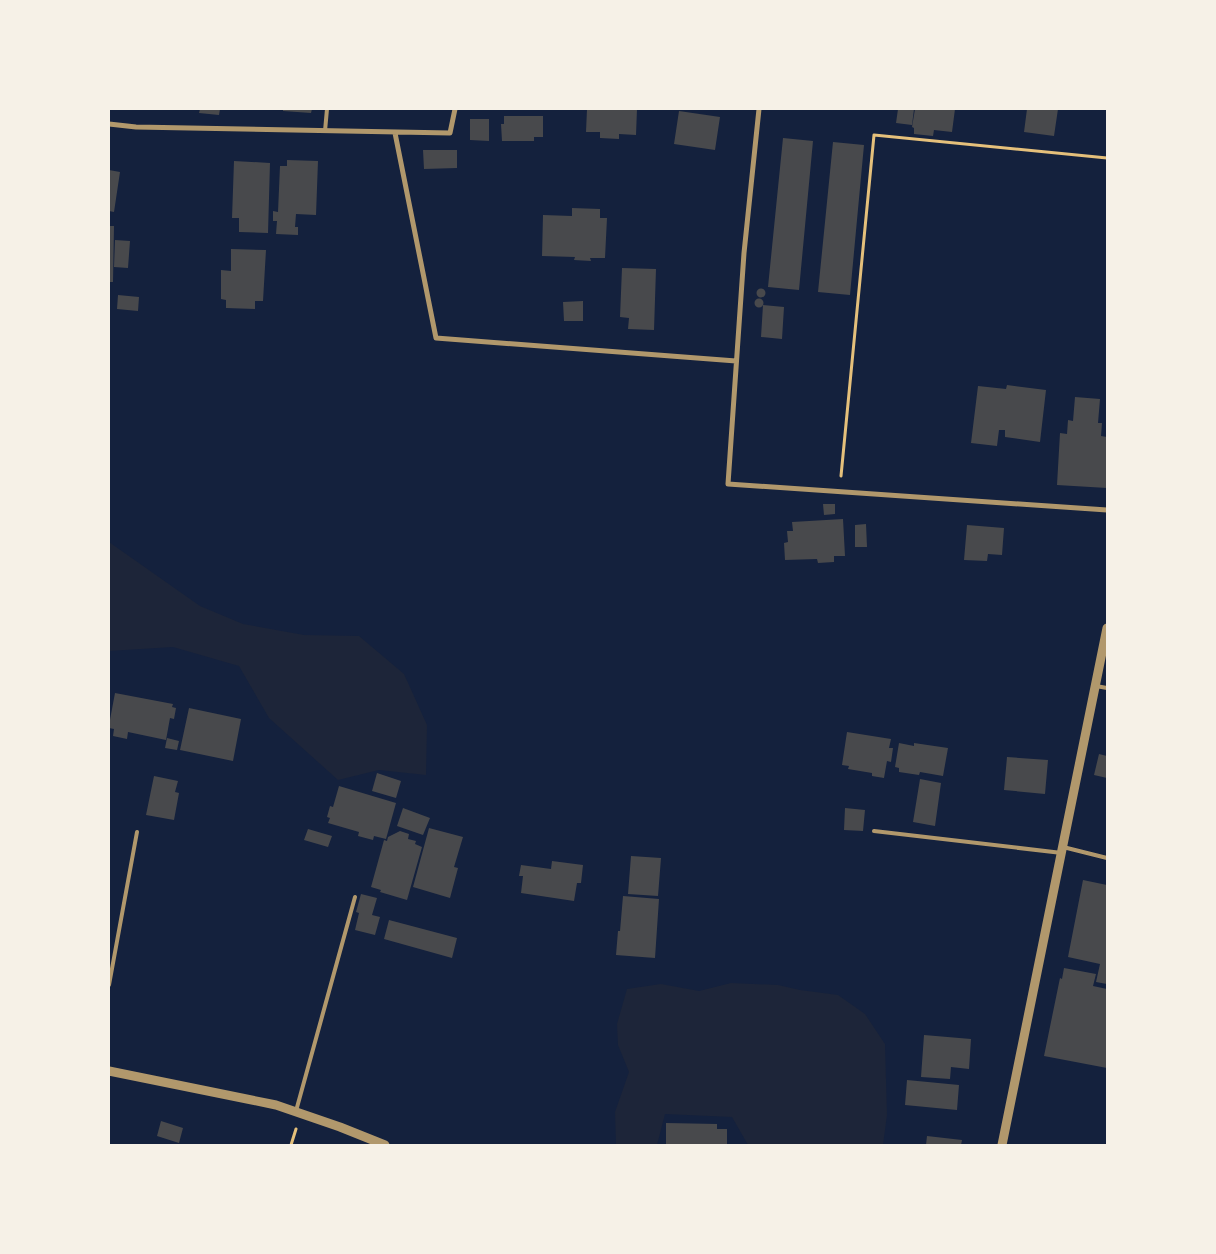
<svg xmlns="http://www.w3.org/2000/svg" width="1216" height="1254" viewBox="0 0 1216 1254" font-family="Montserrat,sans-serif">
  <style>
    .green { fill: #1d2539 }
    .building { fill: #48494c }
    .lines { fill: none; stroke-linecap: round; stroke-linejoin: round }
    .path { stroke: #e5c07b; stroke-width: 3 }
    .service { stroke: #b1986c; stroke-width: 4 }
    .minor { stroke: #b1986c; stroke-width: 5 }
    .tertiary { stroke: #b1986c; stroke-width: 9 }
  </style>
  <rect width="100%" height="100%" fill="#14213d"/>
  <path class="green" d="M109,542L200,606L243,624L304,635L359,636L404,674L427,725L426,775L379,770L338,780L269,718L239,666L173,647L109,651Z
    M731,983L778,985L800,990L838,995L865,1014L885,1044L887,1115L883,1145H748L732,1117L665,1114L657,1145H616L615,1112L629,1072L618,1045L617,1024L627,989L661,984L699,991Z"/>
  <path class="building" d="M200,109H220L219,115L199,113Z
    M283,109H312L311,113L283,111Z
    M587,109H637L636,135L619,134V139L600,138V132H586Z
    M898,109H914L912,125L896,123Z
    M915,109H955L952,132L934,130L933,136L914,134V128L912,127Z
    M1027,109H1058L1054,136L1024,132Z
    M679,111L720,117L715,150L674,144Z
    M504,116H543V137H534V141H502L501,124H504Z
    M470,119H489V141L470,140Z
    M783,138L813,141L799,290L768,287Z
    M833,142L864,145L850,295L818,292Z
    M423,150H457V168L424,169Z
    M287,160L318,161L316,215L296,214L295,227H298V235L276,234L277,221H273V211L278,212L280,166H287Z
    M234,161L270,163L268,233L239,232V218H232Z
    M109,170L120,172L114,212L109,211Z
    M572,208L600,209V218H607L605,258H590L591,261L574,260L575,257L542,256L543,215L572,216Z
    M109,226H114L113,282H109Z
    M115,240L130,241L128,268L114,267Z
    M231,249L266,250L263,301H255V309L226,308V300L221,299V270L231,271Z
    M622,268L656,269L654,330L628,329L629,318L620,317Z
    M756.5 293a4.5 4.5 0 1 1 9 0a4.5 4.5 0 1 1-9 0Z
    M118,295L139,297L138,311L117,309Z
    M754.5 303a4.5 4.5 0 1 1 9 0a4.5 4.5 0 1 1-9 0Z
    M583,301V321H564L563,302Z
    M763,305L784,307L782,339L761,337Z
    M1007,385L1046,390L1040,442L1005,437V430H999L997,446L971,443L978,386L1006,389Z
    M1075,397L1100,399L1098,423H1102L1101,436L1107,437V488L1057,485L1060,433L1067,434L1068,420L1073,421Z
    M823,504H835V514L824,515Z
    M843,519L845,556H834V562L818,563L817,559L785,560L784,543L788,542L787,531H793L792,522Z
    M866,524L867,547H855V525Z
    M967,525L1004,528L1002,555L988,554L987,561L964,560Z
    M115,693L173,704L172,707L176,708L174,719L170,718L166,740L128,732L127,739L113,736L114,729L109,728V725Z
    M189,708L241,719L233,761L180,750Z
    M847,732L891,739L889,748H893L891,762L887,761L884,778L872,776V773L848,769L849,766L842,765Z
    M167,738L179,741L177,750L165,748Z
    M899,743L914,746V743L948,748L943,776L920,772L919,775L899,772V768L895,767Z
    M1099,754L1107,756V778L1094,775Z
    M1007,757L1048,760L1045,794L1004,790Z
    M377,773L401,781L396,798L372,791Z
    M154,776L178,781L175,792L179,793L174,820L146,815Z
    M920,779L941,783L935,826L913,822Z
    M339,786L396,803L386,839L374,836L373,840L358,836L359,832L328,823L330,818L327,817L330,806L333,807Z
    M403,808L430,818L423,835L397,826Z
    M845,808L865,810L863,831L844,830Z
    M429,828L463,837L454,867L458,868L450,898L413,887Z
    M308,829L332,836L328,847L304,840Z
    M400,831L409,834L408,839L416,841L415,844L422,847L407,900L380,892L381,890L371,887L384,840L387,841L388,837Z
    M631,856L661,858L658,896L628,894Z
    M552,861L583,865L581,883H577L574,901L521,893L523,876H519L521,865L551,869Z
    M1083,880L1107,885V984L1096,982L1100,964L1068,957Z
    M361,894L377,898L372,915L380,917L375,935L355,930L359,913L356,912Z
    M623,896L659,899L655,958L616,955L618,931H620Z
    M389,920L457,938L452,958L384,939Z
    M1064,968L1096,974L1093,986L1107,989V1068L1044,1056L1060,978L1062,979Z
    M924,1035L971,1039L969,1069L951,1067L950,1079L921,1077Z
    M907,1080L959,1085L957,1110L905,1105Z
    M161,1121L183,1128L179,1143L157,1136Z
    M666,1123L717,1124V1129H727V1145H666Z
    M927,1136L962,1140L961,1145H926Z"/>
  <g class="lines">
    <path class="path" d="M841,476L874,135L1107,158
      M291,1145L296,1129"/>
    <path class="service" d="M325,131L327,109
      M1096,686L1107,688
      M874,831L1062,853
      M1063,847L1107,858
      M109,985L137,832
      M296,1111L355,897"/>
    <path class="minor" d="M759,109L744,253L728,484L1107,510
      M109,124L136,127L450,133L455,109
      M395,133L436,338L736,361"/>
    <path class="tertiary" d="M109,1071L276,1105L340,1127L385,1145
      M1002,1145L1107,628"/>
  </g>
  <rect width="1216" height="1254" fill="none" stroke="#f6f1e7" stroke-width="220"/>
</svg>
